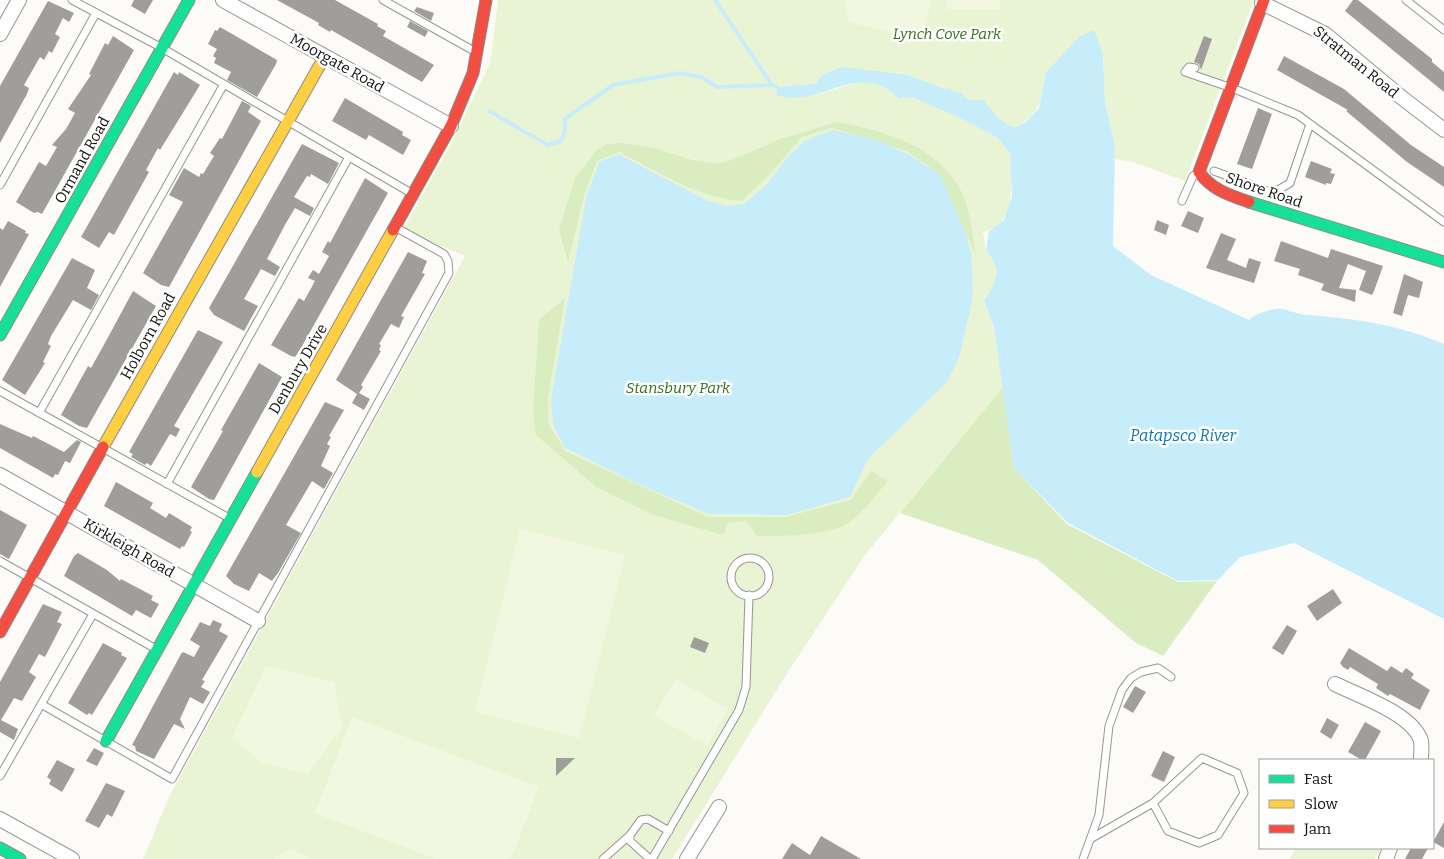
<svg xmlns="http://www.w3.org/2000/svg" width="1444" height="859" viewBox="0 0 1444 859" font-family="Bitter,serif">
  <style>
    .green { fill: #e9f4d4 }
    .forest { fill: #daedc1 }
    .pitch { fill: #f2f8df }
    .water { fill: #c8edfa }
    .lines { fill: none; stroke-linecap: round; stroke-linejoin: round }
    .stream { stroke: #c8edfa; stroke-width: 4 }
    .building { fill: #a09e9b }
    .lane-casing { stroke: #969694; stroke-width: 9 }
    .street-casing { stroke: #969694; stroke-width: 16 }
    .fast-casing { stroke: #8d8c8b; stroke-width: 13 }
    .slow-casing { stroke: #8d8c8b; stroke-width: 13 }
    .jam-casing { stroke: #8d8c8b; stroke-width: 13 }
    .lane { stroke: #fffefe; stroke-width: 7 }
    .street { stroke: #fffefe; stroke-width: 14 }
    .fast { stroke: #16e098; stroke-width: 11 }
    .slow { stroke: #ffcf43; stroke-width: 11 }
    .jam { stroke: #f24e42; stroke-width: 11 }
    .labels { text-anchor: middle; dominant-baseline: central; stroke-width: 5; stroke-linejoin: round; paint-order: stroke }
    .park-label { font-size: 15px; font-style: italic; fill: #327118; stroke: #fff }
    .street-label { font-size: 15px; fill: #101010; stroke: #fff }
    .water-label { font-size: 16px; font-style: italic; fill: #0a77b1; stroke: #fff }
  </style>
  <rect width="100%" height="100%" fill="#fcfbf7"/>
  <path class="green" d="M498,0H1254L1185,181L1133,162L1115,159V145L1105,103L1103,54L1047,72C1041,98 1042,114 1015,127L1007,125L995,116L988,106L976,99L966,100L954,92L908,75L801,87H777L776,95C790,94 809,97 823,93C853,84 873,72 899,99L912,97L958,117L998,138L1010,154C1011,180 1018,225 983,232L986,250L995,262L997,280L984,302L994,327L1003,387L865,555L786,675L672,859H143L170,795L465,256L403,230L451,144L490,63Z
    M1296,848H1381L1375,859H1290Z"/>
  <path class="forest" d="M837,122C886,131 949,149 966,203C971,219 973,238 976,255L937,172L907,151L832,128L802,137L769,175L742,201C697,198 659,172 619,152L597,161L584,196L568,262L559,230L575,178L597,150L607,144L622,143L654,148L692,160L717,164L732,160L780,139Z
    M565,298L548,398L549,424L565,451L708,517H785L851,500L871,471L888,481C876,495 856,522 838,528C813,536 783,536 757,536L746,521L728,523L723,535L654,515L596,487L536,435L533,411L539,320Z
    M1003,387L1014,468L1067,524L1178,582L1217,581L1163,656L1136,643L1038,560L900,513Z"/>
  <path class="pitch" d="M845,0H931L924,33L912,38L849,22Z
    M947,0H1000V9H947Z
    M520,529L625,555L579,738L475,712Z
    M266,666L334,682L342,728L307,774L263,763L232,738Z
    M676,679L728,709L707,745L654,716Z
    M352,717L539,787L511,859H436L315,813Z
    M291,849L313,859H274Z"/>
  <path class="water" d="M1094,30L1103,54L1105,103L1115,145L1113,246L1151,275L1249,320C1255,313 1274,308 1284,309C1291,311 1299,314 1306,315C1353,318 1401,325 1444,344V619L1294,543L1240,557L1218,580L1178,581L1068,523L1014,468L994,327L984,301C997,280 1003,272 986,250L989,231L1004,220L1012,196L1010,154L998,138L958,117L912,97L899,99C859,57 820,110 776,95L777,87L816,84L821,76L841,67L908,75L945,89L950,88L954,92L962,93L966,99L983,100C993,111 999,123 1015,127L1026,122L1039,108L1046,72L1080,36Z
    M832,130L877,140L911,156L940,174L966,234L971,254L973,279L972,303L958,361L947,382L868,459L850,497L787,515L709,514L636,483L565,448L553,425L551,399L586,198L599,162L618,154L708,201L728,206L744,204L767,184L786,159L804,141Z"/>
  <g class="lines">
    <path class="stream" d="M715,0L772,85L777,87
      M489,111L548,145L561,141L565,131V119L613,85L657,77L680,73L701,77L717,87L772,85"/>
  </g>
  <path class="building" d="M134,0H153L145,14L131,6Z
    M277,0H335L378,24L377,26L386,31L383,36L434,65L422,82L331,30L330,32L318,25L319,23Z
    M1353,0H1358L1432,59V62L1444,72V92L1345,11Z
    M48,1L74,13L69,22L63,18L55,34L60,37L52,53L49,51L44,60L40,57L24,85L29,88L27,94L0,143V86Z
    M417,7L434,13L431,21L414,11Z
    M410,21L428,31L425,37L407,27Z
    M220,27L277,60L276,64L257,97L227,80L231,72L214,63L216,58L213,56L217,49L208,44L215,30L217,31Z
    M113,36L134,50L42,214L38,212L34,213L16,202L39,162L46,166L57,147L52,145L66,129L75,113L68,109L91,75L89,74L105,43L108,45Z
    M1204,36L1212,39L1201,70L1199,64L1194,62Z
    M1284,56L1344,89L1411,145L1444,167V187L1407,162L1346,111L1348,110L1277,70Z
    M174,72L178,75L179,72L200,85L160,150L158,148L146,170L149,172L114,235L109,232L99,248L81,237Z
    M345,98L403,132L402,135L411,140L403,155L369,135L366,140L332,121Z
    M242,101L251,106L248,112L261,121L169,287L161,285L143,273L183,202L169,195L184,168L199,177L201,173L203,174L214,156L210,153L220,138L222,139Z
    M1258,108L1272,114L1252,169L1237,164Z
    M302,144L339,163L328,184L311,174L310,177L307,176L294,197L314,208L310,216L295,208L286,223L267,259L280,267L275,276L261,269L244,299L258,306L244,331L214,315L209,308Z
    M1311,161L1332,169L1330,173L1335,174L1331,184L1326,183V185L1305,177Z
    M365,178L388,193L301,348L295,357L291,356L271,345L299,298L304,301L315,281L308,278L313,270L319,274L329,256L322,252L328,241L330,243Z
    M1188,211L1204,218L1198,233L1181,226Z
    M1157,220L1169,225L1166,235L1154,230Z
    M8,221L26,231L25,233L29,234L0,287V228L3,230Z
    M1221,233L1236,239L1227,260L1246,268L1249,258L1261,262L1254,283L1206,268Z
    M1281,241L1328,258L1331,249L1383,266L1374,291L1372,295L1359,290L1366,271L1348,264L1339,288L1356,290L1355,302L1321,290L1324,284L1298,275L1300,269L1274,261Z
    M408,252L427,261L422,273L425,274L401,316L404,317L399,328L391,324L379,344L381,345L379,350L381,351L361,385L363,387L359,393L370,399L364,410L352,403L357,394L336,380Z
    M72,258L95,270L87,288L99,295L91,310L73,300L51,336L48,344L51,346L43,362L45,363L25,395L2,380Z
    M1404,274L1423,282L1419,298L1408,295L1402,316L1393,313Z
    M133,291L156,306L87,428L79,426L61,415L88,366L91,368L106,341Z
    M198,330L223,342L174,426L180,429L176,437L170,434L151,466L147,463L145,465L131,457L133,454L129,452Z
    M259,363L282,377L214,500L209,499L191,487L223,431L221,430Z
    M325,402L344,410L329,436L331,437L327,444L330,446L321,466L333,473L324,489L312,481L286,525L301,533L278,573L272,581L259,573L249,591L234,584L226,576Z
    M0,424L32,438L33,436L64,452L77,440L81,442L70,463L65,461L58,475L55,474L53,478L0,448Z
    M116,482L153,503L150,508L166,518L169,513L192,527L190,531L192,532L184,547L182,546L180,549L104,506Z
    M0,510L27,525L9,559L0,554Z
    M78,553L107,570L120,581L121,579L153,596L151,600L159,604L151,618L136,610L132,616L64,576L74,556Z
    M1333,589L1342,603L1317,621L1307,606Z
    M43,604L62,612L57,622L62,624L45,657L39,654L29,672L36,677L22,701L14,698L1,720L18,729L14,740L0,732V682Z
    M213,620L222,624L219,631L228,636L202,680L205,681L201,687L210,692L203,704L190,697L180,719L185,729L174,724L154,759L136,751L135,746L132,745L181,654L183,652L194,657L200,646L190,640L200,622L210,626Z
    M1287,625L1297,631L1283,655L1272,648Z
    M694,637L709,643L705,653L690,647Z
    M103,643L122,653L121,655L127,658L92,715L89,713L87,715L68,703Z
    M1349,648L1387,671L1391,666L1402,673L1406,668L1414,674L1411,678L1430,690L1420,710L1390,694L1388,696L1376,688L1378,684L1350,667L1348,670L1343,667L1340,663Z
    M1135,686L1146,692L1133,713L1123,707Z
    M1327,718L1339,725L1331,739L1320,732Z
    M1365,722L1381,731L1365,760H1362L1348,752Z
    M94,748L104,753L97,766L86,761Z
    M1163,751L1175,757L1164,782L1151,776Z
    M556,758H575L556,776Z
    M57,760L75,769L62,792L49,784L51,780L47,777Z
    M106,783L125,791L112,817L107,814L99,828L85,821Z
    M1444,822V848L1433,842Z
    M821,836L861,859H782L792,843L810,855Z
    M1411,848H1428L1422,859H1405Z"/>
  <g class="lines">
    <defs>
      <path id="lane" d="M72,0L162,48L411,193
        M383,0L474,51
        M1406,0L1444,30
        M1195,68L1189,67L1185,72L1232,88L1298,115L1444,222
        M1214,171L1273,193L1290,183L1310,124
        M0,185L96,13
        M1182,201L1193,176L1197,174
        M0,391L229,518
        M39,413L224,84
        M167,484L349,157
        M731 577a19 19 0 1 1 38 0a19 19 0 1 1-38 0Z
        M0,561L156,649
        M41,704L172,779L449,273L448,261L444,254L395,227
        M0,776L93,614
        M1092,838L1153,803L1202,758L1237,773L1244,793L1218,835L1199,843L1168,831L1153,803
        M603,859L630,835
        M650,859L630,841V835L641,820L648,819L669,831
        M652,859L739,710L746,687L749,595
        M1083,859L1099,815L1109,726L1122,690L1131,678L1141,672L1158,668L1171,677"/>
      <path id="street" d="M223,0L451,126
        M1262,3L1325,34L1401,97L1444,130
        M0,34L19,0
        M0,475L258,621
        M1335,684C1359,696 1413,714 1421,741C1422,746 1421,754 1421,760
        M0,819L72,859
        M687,859L719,807
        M1386,859L1390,848"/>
      <path id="fast" d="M1249,202L1444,262
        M0,335L189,0
        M106,741L257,472
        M0,848L20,859"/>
      <path id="slow" d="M103,447L325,56
        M257,472L393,230"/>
      <path id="jam" d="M1249,202C1229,195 1212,190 1199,172L1264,0
        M393,230L451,126L473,73L486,0
        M0,632L103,447"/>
    </defs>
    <use href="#lane" class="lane-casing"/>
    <use href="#street" class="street-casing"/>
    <use href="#fast" class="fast-casing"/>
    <use href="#slow" class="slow-casing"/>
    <use href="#jam" class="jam-casing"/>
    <use href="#lane" class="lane"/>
    <use href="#street" class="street"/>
    <use href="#fast" class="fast"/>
    <use href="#slow" class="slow"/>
    <use href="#jam" class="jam"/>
  </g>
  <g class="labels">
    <g class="park-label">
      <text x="947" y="34">Lynch Cove Park</text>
      <text x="678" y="388">Stansbury Park</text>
    </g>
    <g class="street-label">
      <text transform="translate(1356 62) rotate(39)">Stratman Road</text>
      <text transform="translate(337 63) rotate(29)">Moorgate Road</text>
      <text transform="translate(82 160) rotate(-61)">Ormand Road</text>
      <text transform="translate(1264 190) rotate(19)">Shore Road</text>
      <text transform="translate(148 336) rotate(-61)">Holborn Road</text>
      <text transform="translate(298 369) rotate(-60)">Denbury Drive</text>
      <text transform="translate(129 548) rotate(30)">Kirkleigh Road</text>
    </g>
    <g class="water-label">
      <text x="1183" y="435">Patapsco River</text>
    </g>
  </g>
  <rect x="1259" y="759" width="175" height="90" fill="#ffffff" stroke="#9f9f9f"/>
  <rect x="1269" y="775" width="25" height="8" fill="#16e098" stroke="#9f9f9f"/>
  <text x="1304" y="784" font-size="15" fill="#101010">Fast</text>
  <rect x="1269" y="800" width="25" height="8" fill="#ffcf43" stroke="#9f9f9f"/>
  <text x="1304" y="809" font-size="15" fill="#101010">Slow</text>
  <rect x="1269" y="825" width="25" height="8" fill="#f24e42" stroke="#9f9f9f"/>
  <text x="1304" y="834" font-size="15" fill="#101010">Jam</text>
</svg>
